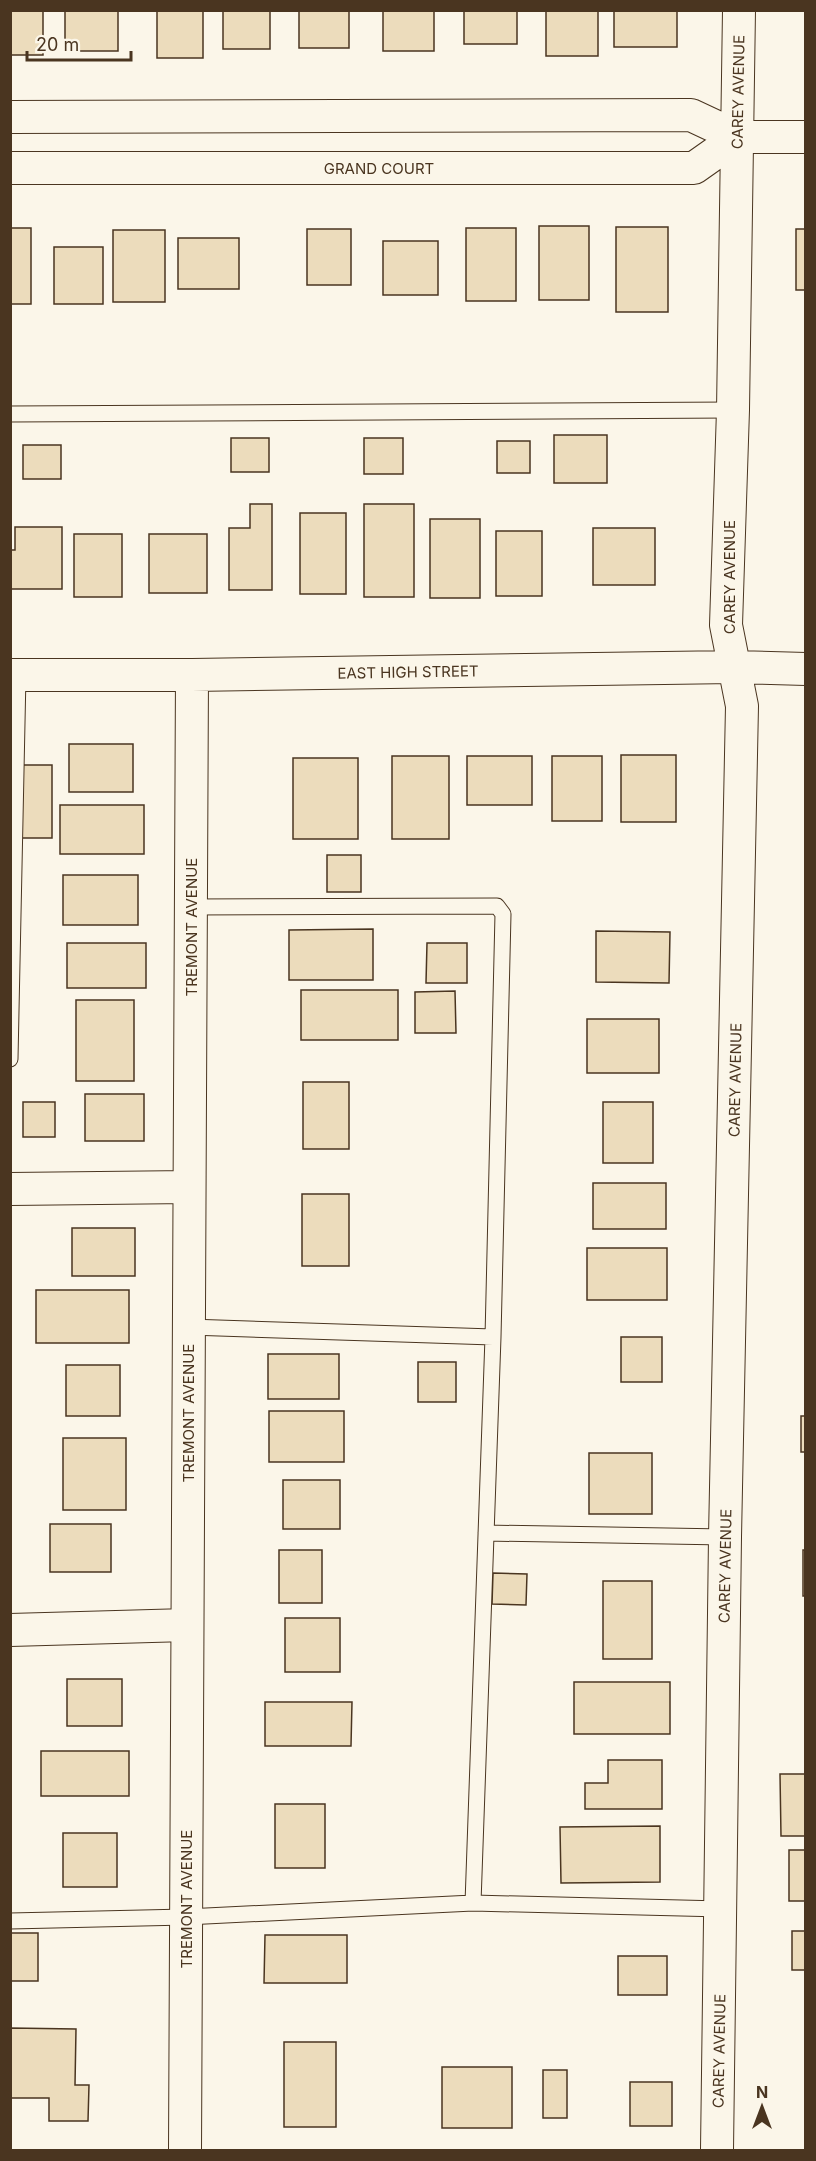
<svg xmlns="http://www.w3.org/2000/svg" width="816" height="2161" viewBox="0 0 816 2161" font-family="Inter,sans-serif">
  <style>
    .building { fill: #ecdcbc; stroke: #4a3520; stroke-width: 1.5 }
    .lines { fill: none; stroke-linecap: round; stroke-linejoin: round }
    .service-casing { stroke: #4a3520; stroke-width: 17 }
    .minor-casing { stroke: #4a3520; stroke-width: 34 }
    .service { stroke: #fbf6e9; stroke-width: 15 }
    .minor { stroke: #fbf6e9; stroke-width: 32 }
    .labels { text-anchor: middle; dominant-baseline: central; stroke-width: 4.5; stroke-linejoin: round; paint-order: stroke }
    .street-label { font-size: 15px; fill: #4a3520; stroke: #fbf6e9 }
  </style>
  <rect width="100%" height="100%" fill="#fbf6e9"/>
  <path class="building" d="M10,10H43V55H10Z
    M65,10H118V51H65Z
    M157,10H203V58H157Z
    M223,10H270V49H223Z
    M299,10H349V48H299Z
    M383,10H434V51H383Z
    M464,10H517V44H464Z
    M546,10H598V56H546Z
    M614,10H677V47H614Z
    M539,226H589V300H539Z
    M616,227H668V312H616Z
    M10,228H31V304H10Z
    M466,228H516V301H466Z
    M307,229H351V285H307Z
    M796,229H806V290H796Z
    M113,230H165V302H113Z
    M178,238H239V289H178Z
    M383,241H438V295H383Z
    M54,247H103V304H54Z
    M554,435H607V483H554Z
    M231,438H269V472H231Z
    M364,438H403V474H364Z
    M497,441H530V473H497Z
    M23,445H61V479H23Z
    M250,504H272V590H229V528H250Z
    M364,504H414V597H364Z
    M300,513H346V594H300Z
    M430,519H480V598H430Z
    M15,527H62V589H10V550H15Z
    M593,528H655V585H593Z
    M496,531H542V596H496Z
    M74,534H122V597H74Z
    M149,534H207V593H149Z
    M69,744H133V792H69Z
    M621,755H676V822H621Z
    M392,756H449V839H392Z
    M467,756H532V805H467Z
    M552,756H602V821H552Z
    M293,758H358V839H293Z
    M19,765H52V838H19Z
    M60,805H144V854H60Z
    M327,855H361V892H327Z
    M63,875H138V925H63Z
    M373,929V980H289V930Z
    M596,931L670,932L669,983L596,982Z
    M67,943H146V988H67Z
    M427,943H467V983H426Z
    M301,990H398V1040H301Z
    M455,991L456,1033H415V992Z
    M76,1000H134V1081H76Z
    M587,1019H659V1073H587Z
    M303,1082H349V1149H303Z
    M85,1094H144V1141H85Z
    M23,1102H55V1137H23Z
    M603,1102H653V1163H603Z
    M593,1183H666V1229H593Z
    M302,1194H349V1266H302Z
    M72,1228H135V1276H72Z
    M587,1248H667V1300H587Z
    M36,1290H129V1343H36Z
    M621,1337H662V1382H621Z
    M268,1354H339V1399H268Z
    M418,1362H456V1402H418Z
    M66,1365H120V1416H66Z
    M269,1411H344V1462H269Z
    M801,1416H806V1452H801Z
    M63,1438H126V1510H63Z
    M589,1453H652V1514H589Z
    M283,1480H340V1529H283Z
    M50,1524H111V1572H50Z
    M279,1550H322V1603H279Z
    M803,1550H806V1596H803Z
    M493,1573L527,1574L526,1605L492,1604Z
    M603,1581H652V1659H603Z
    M285,1618H340V1672H285Z
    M67,1679H122V1726H67Z
    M574,1682H670V1734H574Z
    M265,1702H352L351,1746H265Z
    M41,1751H129V1796H41Z
    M608,1760H662V1809H585V1783H608Z
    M780,1774H806V1836H781Z
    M275,1804H325V1868H275Z
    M660,1826V1882L561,1883L560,1827Z
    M63,1833H117V1887H63Z
    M789,1850H806V1901H789Z
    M792,1931H806V1970H792Z
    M10,1933H38V1981H10Z
    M265,1935H347V1983H264Z
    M618,1956H667V1995H618Z
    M10,2028L76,2029L75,2085H89L88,2121H49V2098H10Z
    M284,2042H336V2127H284Z
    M442,2067H512V2128H442Z
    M543,2070H567V2118H543Z
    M630,2082H672V2126H630Z"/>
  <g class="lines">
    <defs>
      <path id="service" d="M10,414L733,410
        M191,907L497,906L503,914L493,1337L473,1903
        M10,1059L18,675
        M189,1327L493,1337
        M486,1533L725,1537
        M10,1921L186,1917L473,1903L722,1909"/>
      <path id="minor" d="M10,117L691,115L738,137H806
        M10,168H694L738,137
        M10,675H192L733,667L806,669
        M10,1189L189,1187
        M10,1630L187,1625
        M185,2150L192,675
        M717,2150L725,1537L742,706L726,625L733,410L739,10"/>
    </defs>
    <use href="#service" class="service-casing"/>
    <use href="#minor" class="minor-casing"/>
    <use href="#service" class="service"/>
    <use href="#minor" class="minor"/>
  </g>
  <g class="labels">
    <g class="street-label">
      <text transform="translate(738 92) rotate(-89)">CAREY AVENUE</text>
      <text x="379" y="168">GRAND COURT</text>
      <text transform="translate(729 577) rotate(-90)">CAREY AVENUE</text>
      <text transform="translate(408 672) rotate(-1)">EAST HIGH STREET</text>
      <text transform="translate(191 927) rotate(-90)">TREMONT AVENUE</text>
      <text transform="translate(735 1080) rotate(-89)">CAREY AVENUE</text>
      <text transform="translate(188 1413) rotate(-90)">TREMONT AVENUE</text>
      <text transform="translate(725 1566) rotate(-89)">CAREY AVENUE</text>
      <text transform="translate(186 1899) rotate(-90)">TREMONT AVENUE</text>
      <text transform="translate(719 2051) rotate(-89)">CAREY AVENUE</text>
    </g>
  </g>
  <rect width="816" height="2161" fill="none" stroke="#4a3520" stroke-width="24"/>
  <g transform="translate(762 2107)" stroke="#fbf6e9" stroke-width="4.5" paint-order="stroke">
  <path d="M0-4.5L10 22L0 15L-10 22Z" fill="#4a3520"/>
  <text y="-9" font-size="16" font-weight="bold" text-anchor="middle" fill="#4a3520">N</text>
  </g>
  <path d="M27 51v9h104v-9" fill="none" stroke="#4a3520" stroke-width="3"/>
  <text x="36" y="51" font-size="18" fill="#4a3520" stroke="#fbf6e9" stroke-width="4.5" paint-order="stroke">20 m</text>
</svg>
